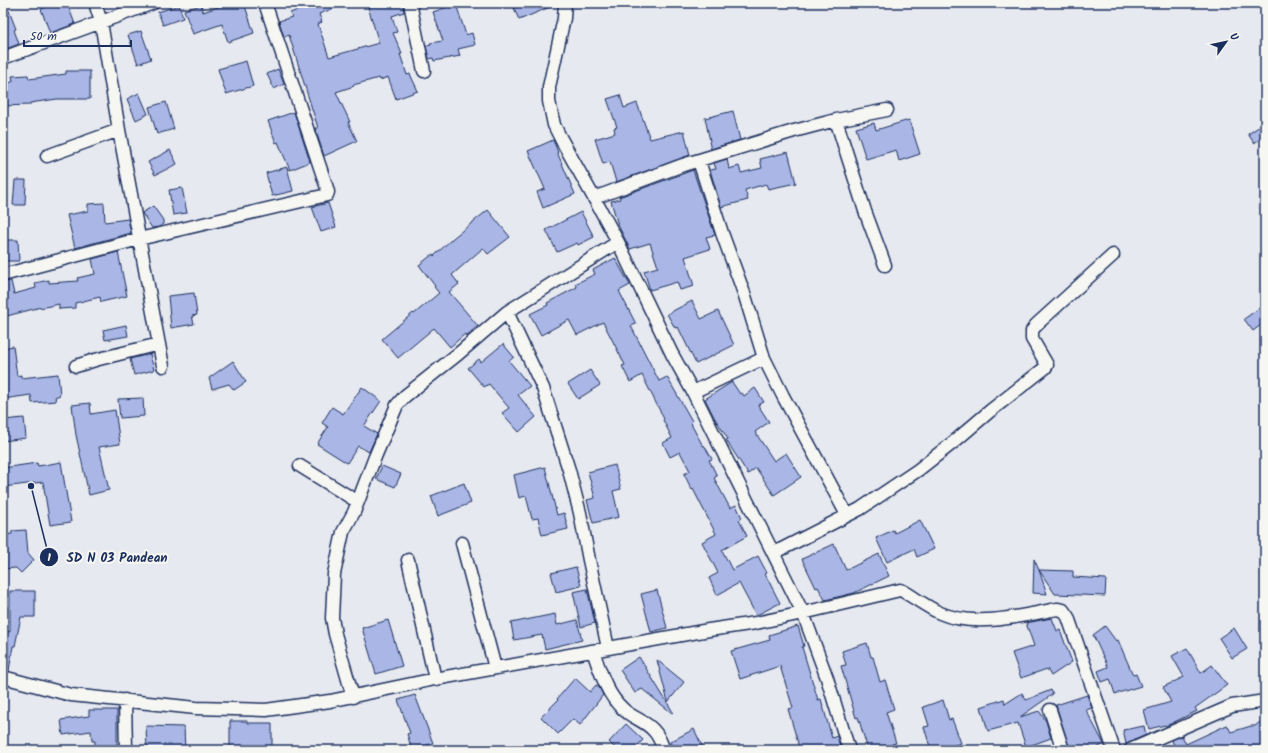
<svg xmlns="http://www.w3.org/2000/svg" width="1268" height="753" viewBox="0 0 1268 753" font-family="Kalam,sans-serif">
  <style>
    .building { fill: #a9b6e6; stroke: #1b2f5e }
    .lines { fill: none; stroke-linecap: round; stroke-linejoin: round }
    .minor-casing { stroke: #1b2f5e; stroke-width: 15 }
    .minor { stroke: #f6f6f2; stroke-width: 12 }
    .leader { fill: none; stroke: #1b2f5e; stroke-width: 1.5 }
    .callout-dot { fill: #1b2f5e; stroke: #f6f6f2; stroke-width: 1.5 }
    .mark-label { font-size: 12px; text-anchor: middle; font-weight: bold; fill: #fff }
    .callout-label { font-size: 13px; text-anchor: middle; font-weight: bold; fill: #1b2f5e; stroke: #f6f6f2; stroke-width: 4; stroke-linejoin: round; paint-order: stroke }
  </style>
  <rect width="100%" height="100%" fill="#e7e9f0"/>
  <filter id="ink" filterUnits="userSpaceOnUse"><feTurbulence type="fractalNoise" baseFrequency=".025" numOctaves="2"/><feDisplacementMap in="SourceGraphic" scale="8" xChannelSelector="R" yChannelSelector="G"/><feConvolveMatrix kernelMatrix="1 2 1 2 8 2 1 2 1" color-interpolation-filters="sRGB"/></filter>
  <g filter="url(#ink)">
    <path class="building" d="M3,3H6L16,29L14,30L19,44L3,50Z
      M57,3H67L75,24L50,33L41,9Z
      M230,3H244L254,33L228,42L222,24L193,34L184,10L201,5L203,12Z
      M296,3H345V4L319,14L322,22L318,24L329,57L379,43L368,7L379,3H403L404,12L392,16L397,32L393,33L402,54H400L407,75L410,74L418,91L396,99L388,77L380,80L379,78L353,85L354,86L336,92L350,122H348L357,141L324,156L315,128H318L289,35L284,37L279,21L292,17L290,13L298,10Z
      M512,3H557V4L519,20Z
      M456,4L466,35L472,33L475,45L458,49L460,56L434,61L433,58L429,59L426,46L431,45L430,43L443,41L433,12Z
      M179,5L183,18L163,25L158,12Z
      M141,31L151,59L138,64L128,35Z
      M246,61L253,86L226,94L218,69Z
      M278,69L284,84L274,89L267,74Z
      M66,71H90V99H57L30,103V105L3,106V87L13,81L12,76L28,75L29,79L66,74Z
      M139,93L148,114L136,120L127,99Z
      M620,95L624,108L637,103L650,139L684,131L690,155L616,182L610,162L603,164L595,139L615,133L614,128L617,127L607,99Z
      M166,102L174,129L157,134L149,107Z
      M733,111L740,140L711,149L709,142L710,141L705,118Z
      M294,112L310,162L290,170L278,142L276,143L268,121Z
      M909,120L920,154L899,161L896,150L866,159L856,128L874,123L876,130Z
      M1260,126L1265,136L1254,143L1248,134Z
      M553,140L558,152H557L575,194L543,208L537,192L545,189L528,151Z
      M170,150L177,164L155,175L148,162Z
      M788,152L796,183L768,189L766,184L745,190L748,200L721,207L710,170L716,169L714,163L727,159L729,169L739,166L741,173L762,168L760,159Z
      M287,167L293,191L272,196L266,173Z
      M693,170L715,235L706,237L710,249L685,257L694,286L680,290L677,282L650,290L644,271L658,267L650,243L630,249L618,225L611,201L620,199L619,197Z
      M15,180H26L25,205H13Z
      M182,188L187,213L173,215L169,190Z
      M104,203L105,222L128,219L131,233L75,248L67,215L88,211V204Z
      M328,203L336,227L321,232L312,207Z
      M153,206L163,220V224L159,227L152,228L142,213Z
      M488,210L510,237L488,254L483,248L452,275L459,284L449,292L478,326L466,336L465,334L450,347L434,328L398,358L382,339L413,313L414,314L439,293L434,287L435,286L419,265L433,254L434,256L453,238Z
      M581,212L594,237L578,245L577,243L557,252L546,230Z
      M3,240H18L19,261H3Z
      M118,252L127,296L101,302L100,297L75,303V308L59,309V304L41,308V307L3,317V282L11,281L14,294L36,288L35,283L49,280V283L78,281L77,278L95,274L92,259Z
      M615,258L630,285L619,291L636,324L631,326L659,381L667,377L692,421L691,422L692,425V426L703,446L704,445L712,459L709,460L717,476L714,478L730,508L736,505L742,518L739,520L747,536L722,550L732,570L758,556L767,573L765,574L780,603L757,615H756L739,583L717,595L709,578L718,573L702,542L716,534L693,489L692,490L684,474L690,471L680,452L670,457L663,443L672,438L663,420L664,419L642,375L630,382L622,366L625,365L603,322L577,335L569,320L541,335L530,314L548,305L547,303L577,287L575,284L595,274L593,270Z
      M194,293L197,315L192,316L194,324L171,328L168,296Z
      M692,301L701,319L718,311L734,345L696,364L678,327L675,328L667,314Z
      M1265,304V322L1253,331L1244,319Z
      M126,325L128,336L105,340L103,330Z
      M503,344L514,357L509,361L530,386L518,395L536,417L519,432L502,413L509,408L489,384L484,387L468,368L479,359L481,362Z
      M13,346L17,376L21,375V378L58,374L60,395L55,397L56,401L32,403L31,395L3,399V348Z
      M150,354L154,370L134,375L130,359Z
      M233,361L246,382L234,390L229,384L212,389L209,378Z
      M590,370L600,385L578,399L568,384Z
      M732,382L740,394L742,393L744,396L755,388L764,402L758,405L769,422L755,432L774,461L786,453L801,477L774,495L756,468L748,474L726,440L728,439L714,417L705,399Z
      M362,387L381,401L364,426L377,434L369,452L358,446L347,463L317,444L328,427L322,423L332,407L343,414Z
      M143,398L144,416L120,418L118,399Z
      M90,403L91,414L115,410L120,444L99,447L109,490L89,495L76,435L72,405Z
      M24,418L26,438L3,441V420Z
      M61,462L71,522L50,525L43,482L3,487V468L37,463L38,466Z
      M615,465L621,489L613,491L619,517L593,523L587,500L595,498L588,472Z
      M382,466L401,474L395,487L376,479Z
      M545,467L557,515L564,513L568,529L542,535L538,518L532,519L526,496L519,498L514,475Z
      M464,483L471,503L438,516L431,496Z
      M920,520L934,549L917,557L914,549L887,562L876,538L893,530L895,533Z
      M26,530L28,553L34,560L21,573L16,568L3,569V535L12,534V531Z
      M834,544L846,570L879,554L889,576L854,593L825,600L818,587L816,588L802,559Z
      M1034,559L1039,570L1073,571V577L1106,579L1105,596L1055,594L1039,570L1047,594L1033,593Z
      M576,567L581,586L556,592L551,573Z
      M587,589L595,623L581,627L573,592Z
      M657,590L667,628L651,632L641,594Z
      M10,591H35V617H21L15,646H13L9,671L3,670V630L10,632Z
      M555,614L557,625L577,620L582,640L545,649L542,635L514,640L511,623Z
      M1052,618L1057,631L1060,630L1072,662L1051,676L1047,669L1021,678L1012,653L1034,646L1026,623Z
      M388,620L402,666L376,674L362,628Z
      M798,626L804,646L802,647L818,700L821,699L832,738L837,736L841,750H800L788,709L793,708L780,666L740,679L731,651L770,640L769,635Z
      M1105,626L1116,641L1118,640L1133,675L1136,674L1141,686L1115,694L1110,679L1102,682L1098,671L1108,667L1093,635Z
      M1234,628L1247,649L1232,658L1219,638Z
      M867,643L871,657H873L880,682L885,680L894,709L886,712L896,743L892,744L894,750H868L858,717L856,718L841,666L846,665L842,651Z
      M1187,648L1201,673L1212,665L1227,685L1195,708L1197,711L1166,726L1165,725L1149,729L1144,710L1171,702L1163,687L1184,677L1172,656Z
      M639,657L673,712L672,713L642,689L635,693L620,670Z
      M657,660L684,682L668,702Z
      M575,678L590,692L596,685L599,687L603,695L580,725L573,719L558,734L541,717L558,700L557,699Z
      M1051,690L1053,694L1020,717L1039,711L1046,721L1051,738L1026,747L1018,723L988,731L981,707L1004,699L1005,704L1022,693L1026,700Z
      M415,695L433,743L412,750L407,734L410,733L398,700Z
      M1087,695L1092,708L1086,710L1104,744L1093,750H1070L1056,705Z
      M943,700L949,720L952,719L961,743L940,750H931L924,727L929,726L923,707Z
      M89,710H117V750H95V741H92L91,731L63,735L61,720L89,716Z
      M1265,718L1264,747H1242L1236,750H1174L1175,749L1172,740L1182,736L1186,744L1227,725L1231,732L1251,726H1255Z
      M230,721H247V723H272V750H230Z
      M626,724L643,740L633,750H617L609,742Z
      M146,726L184,727L185,750H147Z
      M1144,726L1146,735L1126,744L1123,730Z
      M694,729L704,750H674L670,742Z"/>
    <g class="lines">
      <defs>
        <path id="minor" d="M95,3L101,22L119,130L163,366
          M410,3L424,71
          M565,3L564,18L549,87V101L554,125L561,139L594,198L618,242L672,354L693,392L803,613L827,678L849,750
          M3,58L153,3
          M836,120L865,211L885,265
          M47,156L119,130
          M699,161L722,233L745,296L764,358L783,396L847,515
          M594,198L683,165L794,131L836,120L887,110
          M3,275L139,239L327,195L328,192L326,185L265,3
          M507,312L543,388L569,470L580,513L589,560L608,648
          M76,366L95,360L159,344
          M693,392L764,358
          M300,466L358,502
          M462,543L495,668
          M774,553L860,509L918,470L955,441L990,411L1045,368L1047,365L1046,363L1032,339V331L1036,325L1113,255
          M408,560L435,679
          M593,651C600,671 607,695 623,709C632,718 646,721 654,731C659,736 661,743 664,750
          M3,677L71,695L196,708L266,710L330,701L435,679L709,630L756,623L803,613L900,590L903,591C915,598 927,607 940,613C974,628 1022,616 1057,609L1063,610L1068,617L1114,750
          M353,697L335,634L332,618L334,574L343,532L354,512L375,457L397,405L405,396L458,354L507,312L618,242
          M125,700L126,750
          M1050,710L1063,750
          M1130,750L1232,706L1265,701"/>
      </defs>
      <use href="#minor" class="minor-casing"/>
      <use href="#minor" class="minor"/>
    </g>
  </g>
  <path class="leader" d="M31 486L49 557"/>
  <g class="callout-dot">
    <circle cx="31" cy="486" r="4"/>
    <circle cx="49" cy="557" r="10"/>
  </g>
  <g class="mark-label">
    <text x="49" y="561">1</text>
  </g>
  <g class="callout-label">
    <text x="117" y="562">SD N 03 Pandean</text>
  </g>
  <rect width="1268" height="753" fill="none" stroke="#f6f6f2" stroke-width="16"/>
  <rect x="8" y="8" width="1252" height="737" fill="none" stroke="#1b2f5e" stroke-width="1.5" filter="url(#ink)"/>
  <g transform="translate(1226 42) rotate(57)" stroke="#f6f6f2" stroke-width="3" paint-order="stroke">
  <path d="M0-3L7 15L0 10L-7 15Z" fill="#1b2f5e"/>
  <text y="-6" font-size="11" font-weight="bold" text-anchor="middle" fill="#1b2f5e">U</text>
  </g>
  <path d="M24 40v6h107v-6" fill="none" stroke="#1b2f5e" stroke-width="2"/>
  <text x="30" y="40" font-size="12" fill="#1b2f5e" stroke="#f6f6f2" stroke-width="3" paint-order="stroke">50 m</text>
</svg>
